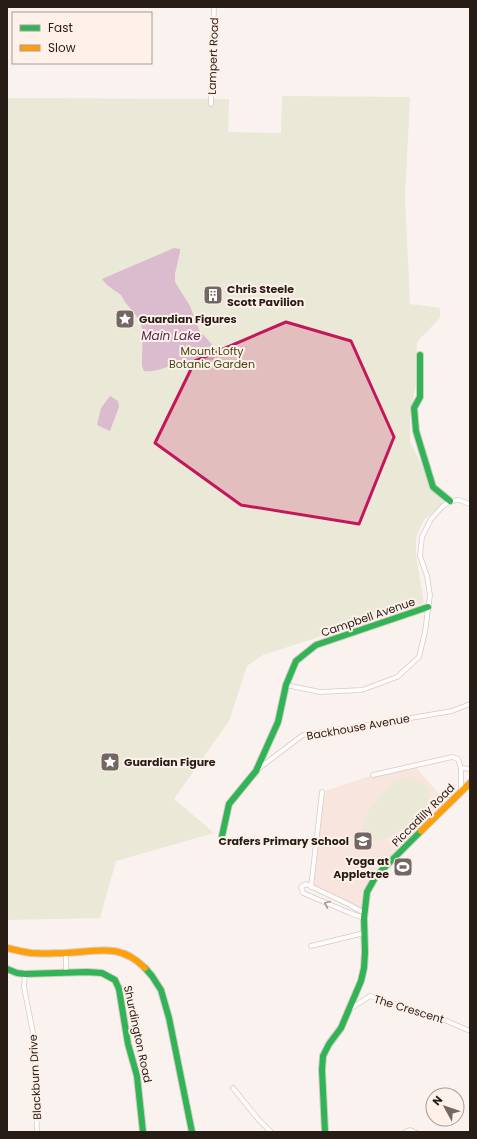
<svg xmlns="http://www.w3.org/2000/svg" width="477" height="1139" viewBox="0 0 477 1139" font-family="Poppins,sans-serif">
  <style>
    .built { fill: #f8e6de }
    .green { fill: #eae9d7 }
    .water { fill: #dbbbce }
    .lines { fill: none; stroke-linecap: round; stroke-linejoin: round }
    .street-casing { stroke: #d5cbc6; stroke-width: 5.5 }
    .fast-casing { stroke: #d5cbc6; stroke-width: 8 }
    .slow-casing { stroke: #d5cbc6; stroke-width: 8 }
    .street { stroke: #fefdfc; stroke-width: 4 }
    .fast { stroke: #30b455; stroke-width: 6 }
    .slow { stroke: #ff9f0a; stroke-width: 6 }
    .oneway { stroke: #9e9894 }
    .marked { fill: #c2185b; fill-opacity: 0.2; stroke: #c2185b; stroke-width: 3; stroke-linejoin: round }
    .labels { text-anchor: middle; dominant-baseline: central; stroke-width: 4; stroke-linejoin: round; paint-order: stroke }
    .street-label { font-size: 11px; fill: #281c16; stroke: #fef1ea }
    .poi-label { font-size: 11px; font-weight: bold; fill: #281c16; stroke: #fef1ea; text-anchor: start }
    .park-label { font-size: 11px; fill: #424812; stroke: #fef1ea }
    .water-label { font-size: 12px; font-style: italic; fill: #5b264e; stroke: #fef1ea }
  </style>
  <rect width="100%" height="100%" fill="#faf2ee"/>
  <path class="built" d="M415,766L448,804L373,881L364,913L311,887L322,792L373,775Z"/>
  <path class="green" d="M282,96L410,97L405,197L410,304L440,308V318L417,342L416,384L410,416V442L433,487L444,503L424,520L416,538V555L424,603L263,655L247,666L229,721L174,799L214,833L116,861L100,918L7,920V743L9,738L7,736V98L229,99L228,132L281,133Z
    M410,777L427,786C428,790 430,795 429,798C426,815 394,838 378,840C372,841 368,839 363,835V825L367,812L394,781Z"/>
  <path class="water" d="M174,248L180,249V252L175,274V282L190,306L199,330L216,349V353L213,360C205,363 196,359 187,361C174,363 157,373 144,371L142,366V358L143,332L140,322L135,314L125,302L121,295L107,285L102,279Z
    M110,396L118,401L119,407L110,431L97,425L101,408Z"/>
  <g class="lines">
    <defs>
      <path id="street" d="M211,104L214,7
        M286,685L320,692L362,690L397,677L419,657L425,632L430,595L427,576L420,556L422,537L431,519L443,506L450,501L459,500L470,504
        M461,768L470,769
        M258,769L303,735L399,720L452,711L470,704
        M373,775L452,757L458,759L461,768V791
        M311,887L322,792
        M364,918L350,913L303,893L301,887L306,884L348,904L364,913
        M311,946L364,933
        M66,972V953
        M25,974L24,987L34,1038L37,1132
        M350,1009L370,996L442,1019L470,1031
        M233,1088L258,1119L271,1132
        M405,1132L410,1130L415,1132"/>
      <path id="fast" d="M420,355V397L414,408L416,431L433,487L450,501
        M222,836L229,804L256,771L278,722L286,685L296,661L316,645L428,607
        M145,968L152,976L161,990L169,1018L192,1132
        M7,969L17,973L25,974L87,972L102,973L115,980L119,989L128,1044L137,1076L143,1132
        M325,1132L322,1070L323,1056L329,1044L341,1028L361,981L364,968L365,952L364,918L367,892L376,876L421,831"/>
      <path id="slow" d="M421,831L470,783
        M7,948C15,950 23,952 31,953C42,954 54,953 65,953C97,952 119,942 145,968"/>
    </defs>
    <use href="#street" class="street-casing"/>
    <use href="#fast" class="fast-casing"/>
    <use href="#slow" class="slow-casing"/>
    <use href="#street" class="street"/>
    <use href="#fast" class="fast"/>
    <use href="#slow" class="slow"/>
  </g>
  <defs><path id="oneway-chevron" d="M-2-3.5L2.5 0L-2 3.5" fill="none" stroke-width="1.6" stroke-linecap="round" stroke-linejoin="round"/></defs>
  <use class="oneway" href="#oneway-chevron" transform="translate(327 904) rotate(-157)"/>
  <path class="marked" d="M286,322L351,341L394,437L359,524L241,505L155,443L195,361Z"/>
  <defs>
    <symbol id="building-square" viewBox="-11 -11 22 22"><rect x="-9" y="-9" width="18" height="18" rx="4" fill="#726762" stroke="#fef1ea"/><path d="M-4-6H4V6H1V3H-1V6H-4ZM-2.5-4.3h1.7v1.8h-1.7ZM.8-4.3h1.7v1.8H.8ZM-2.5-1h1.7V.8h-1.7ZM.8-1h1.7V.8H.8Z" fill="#fff"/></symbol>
    <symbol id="sight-square" viewBox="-11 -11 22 22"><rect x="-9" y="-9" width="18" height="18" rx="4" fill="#726762" stroke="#fef1ea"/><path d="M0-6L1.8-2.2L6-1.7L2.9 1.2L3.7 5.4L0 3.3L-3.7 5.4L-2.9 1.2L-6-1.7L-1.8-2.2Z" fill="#fff"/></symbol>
    <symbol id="school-square" viewBox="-11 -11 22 22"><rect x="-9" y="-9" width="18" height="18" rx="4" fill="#726762" stroke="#fef1ea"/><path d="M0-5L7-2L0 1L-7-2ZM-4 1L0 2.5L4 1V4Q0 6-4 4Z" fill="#fff"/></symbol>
    <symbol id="stadium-square" viewBox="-11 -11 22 22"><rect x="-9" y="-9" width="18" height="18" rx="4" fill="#726762" stroke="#fef1ea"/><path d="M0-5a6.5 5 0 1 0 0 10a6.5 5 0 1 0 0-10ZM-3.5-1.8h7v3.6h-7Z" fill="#fff"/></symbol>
  </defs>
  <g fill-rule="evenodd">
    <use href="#building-square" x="202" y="284" width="22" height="22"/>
    <use href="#sight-square" x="114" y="308" width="22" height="22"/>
    <use href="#sight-square" x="99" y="751" width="22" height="22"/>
    <use href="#school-square" x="352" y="830" width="22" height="22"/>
    <use href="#stadium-square" x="392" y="856" width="22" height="22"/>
  </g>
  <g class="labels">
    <g class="street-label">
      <text transform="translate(213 56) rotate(-88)">Lampert Road</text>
      <text transform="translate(368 617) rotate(-19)">Campbell Avenue</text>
      <text transform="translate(358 727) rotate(-10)">Backhouse Avenue</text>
      <text transform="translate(423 815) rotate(-45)">Piccadilly Road</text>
      <text transform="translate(409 1009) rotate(17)">The Crescent</text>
      <text transform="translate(138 1034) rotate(78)">Shurdington Road</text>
      <text transform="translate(35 1077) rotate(-93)">Blackburn Drive</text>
    </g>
    <g class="poi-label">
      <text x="227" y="289">Chris Steele<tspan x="227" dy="13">Scott Pavilion</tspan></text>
      <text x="139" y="319">Guardian Figures</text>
      <text x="124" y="762">Guardian Figure</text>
      <text x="349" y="841" text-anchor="end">Crafers Primary School</text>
      <text x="389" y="861" text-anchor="end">Yoga at<tspan x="389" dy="13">Appletree</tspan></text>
    </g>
    <g class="park-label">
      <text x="212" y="351">Mount Lofty<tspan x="212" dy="13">Botanic Garden</tspan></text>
    </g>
    <g class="water-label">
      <text x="171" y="335">Main Lake</text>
    </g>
  </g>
  <rect width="477" height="1139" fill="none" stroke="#281c16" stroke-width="16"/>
  <rect x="12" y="12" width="140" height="52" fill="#fef1ea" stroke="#a89c95"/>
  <rect x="20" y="25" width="20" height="6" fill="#30b455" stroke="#a89c95"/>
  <text x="48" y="32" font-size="12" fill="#281c16">Fast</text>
  <rect x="20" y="45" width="20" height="6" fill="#ff9f0a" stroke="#a89c95"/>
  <text x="48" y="52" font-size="12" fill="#281c16">Slow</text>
  <g transform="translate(445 1107) rotate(310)"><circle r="19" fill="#fef1ea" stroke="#a89c95"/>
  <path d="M0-3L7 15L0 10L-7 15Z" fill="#726762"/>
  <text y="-6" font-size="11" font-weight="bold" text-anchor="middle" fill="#281c16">N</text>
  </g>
</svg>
